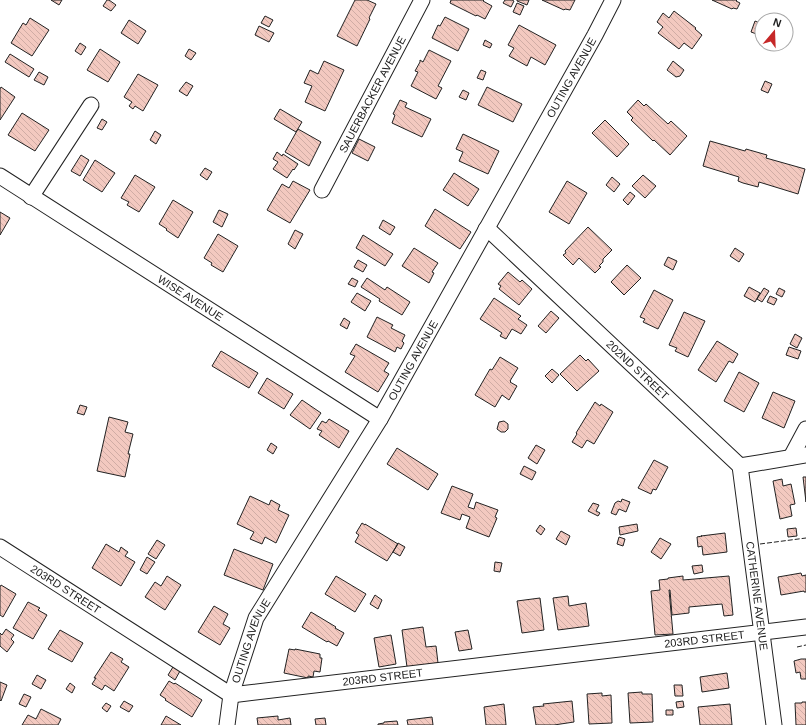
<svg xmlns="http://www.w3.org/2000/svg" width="806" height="725" viewBox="0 0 806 725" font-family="Arial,sans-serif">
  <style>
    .building { fill: url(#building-back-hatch); stroke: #222 }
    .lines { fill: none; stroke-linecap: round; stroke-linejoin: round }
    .street-casing { stroke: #222; stroke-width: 17 }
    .street { stroke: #fff; stroke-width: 15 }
    .fence { stroke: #222; stroke-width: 1; stroke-dasharray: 5 2; stroke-linecap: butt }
    .labels { text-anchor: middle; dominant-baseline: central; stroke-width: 3; stroke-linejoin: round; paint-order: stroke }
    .street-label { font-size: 11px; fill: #222; stroke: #fff }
  </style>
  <defs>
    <pattern id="building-back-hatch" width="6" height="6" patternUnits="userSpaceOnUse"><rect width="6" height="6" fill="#f3c9c0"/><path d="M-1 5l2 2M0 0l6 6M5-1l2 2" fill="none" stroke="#d0aca5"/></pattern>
  </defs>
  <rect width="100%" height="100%" fill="#fff"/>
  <path class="building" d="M51,0H62L59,5Z
    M107,0H109L116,5L111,11L103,6Z
    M355,0H367L376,4L369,18L370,19L357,46L337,36Z
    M451,0H484L483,1L492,6L485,19L477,15L476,16L450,3Z
    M505,0H512L514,1L511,7L503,3Z
    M517,0H529L527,5L517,1Z
    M542,0H575L570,10L565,9L564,10Z
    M712,0H737L736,1L740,3L737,9L733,8L732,9Z
    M517,3L524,6L520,15L513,12Z
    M674,11L696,28L695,29L702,35L692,49L684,43L679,49L658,33L663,27L657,22L663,13L669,18Z
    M265,16L273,20L269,27L261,23Z
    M445,17L469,29L458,51L432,38L438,25L440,26Z
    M30,18L49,30L32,56L11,43L23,23L26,25Z
    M129,20L146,31L138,44L121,33Z
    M755,21L762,24V36L751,32Z
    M519,25L556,45L545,65L531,57L527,66L509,56L514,48L508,45Z
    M259,26L274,33L269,42L255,35Z
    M485,40L492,44L490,48L483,45Z
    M80,43L86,47L81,55L75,51Z
    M100,49L120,62L108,82L87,70Z
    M189,49L196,53L191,60L185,56Z
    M429,50L451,61L438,86L442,88L436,99L411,86L418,72L415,71L420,62V60L423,62Z
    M10,54L34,69L29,77L5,62Z
    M324,61L344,70L325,111L305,102L312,86L304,83L310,70L318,74Z
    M673,61L684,70L680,76L676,77L667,70Z
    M481,70L486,72L483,80L477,78Z
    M39,72L48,77L44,85L34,80Z
    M138,74L158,85L143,111L135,106L133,109L129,106L132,102L124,97Z
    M765,81L772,84L768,93L761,90Z
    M186,82L193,86L187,96L179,91Z
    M1,87L15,97L0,120V89Z
    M487,87L522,104L513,122L478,105Z
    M463,90L469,93L466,100L459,97Z
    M400,100L407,103L405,107L431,119L422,137L392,123L395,115L393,114Z
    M638,100L644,106L646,104L668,124L671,121L687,136L670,155L654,140L653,141L631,120L633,118L627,112Z
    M280,109L302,122L296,132L274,119Z
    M22,113L49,130L35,151L8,135Z
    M102,119L107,122L102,130L97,128Z
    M605,120L629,144L617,157L592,133Z
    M298,129L321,142L309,166L285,152Z
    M155,131L161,135L156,144L150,140Z
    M463,134L499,151L488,174L459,161L463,152L456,149Z
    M359,139L375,147L368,161L352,153Z
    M710,141L745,151L746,149L767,155L766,158L805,169L798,194L759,182L758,187L743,183L738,181L739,177L703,166Z
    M277,152L282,156L283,154L298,164L294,170L293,169L287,178L273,169L278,162L273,159Z
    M81,155L89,160L80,176L71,171Z
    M95,160L115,173L102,192L83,180Z
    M205,168L212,172L207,180L200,175Z
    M454,173L479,189L468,206L443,190Z
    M135,175L155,187L139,212L127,205L129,202L121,198Z
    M643,175L656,186L645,198L632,186Z
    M612,177L620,184L614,192L606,185Z
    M293,181L310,190L290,223L267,210L282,184L289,188Z
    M567,181L587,193L569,224L549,212Z
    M630,192L635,196L628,205L623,200Z
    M173,200L193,212L178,238L166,230L167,229L159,224Z
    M435,209L471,232L460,249L425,226Z
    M219,210L228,214L222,227L213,222Z
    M0,212L10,218L0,235Z
    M383,220L395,227L390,235L379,228Z
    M588,227L612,250L603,259V262L599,266L601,267L595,273L579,258L573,265L563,255L566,253L565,251Z
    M295,230L303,234L295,249L288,244Z
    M218,234L238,246L223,272L211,265L212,263L204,258Z
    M363,235L393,254L385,266L356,248Z
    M414,248L438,263L432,272L434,273L429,283L402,266Z
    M735,248L744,254L739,262L730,256Z
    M668,257L677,261L673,270L664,265Z
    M358,260L367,265L363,272L354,267Z
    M627,265L641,278L624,295L611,282Z
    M508,272L520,282L522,280L532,289L519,305L499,289L501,286L498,284Z
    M352,278L358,281L355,287L348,284Z
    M367,278L385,290L387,287L410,302L402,315L379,301L380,299L361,287Z
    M749,287L760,293L755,302L744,296Z
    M764,288L769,291L762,302L757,299Z
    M779,288L785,291L782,297L776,294Z
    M654,290L673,300L658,329L643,322L645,319L640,317Z
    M357,293L371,301L365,311L351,302Z
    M770,296L777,299L774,305L767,302Z
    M494,298L521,316L518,319L527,325L521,334L512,329L506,339L500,336L502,333L480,319Z
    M551,311L559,318L546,333L538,326Z
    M684,312L705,321L688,357L675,351L677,348L669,345Z
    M377,317L393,325L391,328L405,335L402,341L404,343L401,349L397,347L395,352L367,337Z
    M344,318L350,322L347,329L340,325Z
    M795,334L802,338L797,348L790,344Z
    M717,341L738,354L733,363L729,361L716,382L698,370Z
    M356,344L389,363L384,371L389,374L378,392L345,372L355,356L350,354Z
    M789,347L801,351L798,359L786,355Z
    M221,351L258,373L249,388L212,366Z
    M580,355L586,361L588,359L599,371L577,391L560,374Z
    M500,357L518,368L510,381H511L510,382L517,386L509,400L502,395L495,407L475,395L490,369L492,370Z
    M552,369L559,375L552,383L545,376Z
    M739,372L759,383L744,412L724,401Z
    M267,378L293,394L284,409L258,393Z
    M773,392L795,401L784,428L762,418Z
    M302,400L321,413L310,429L290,415Z
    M595,402L600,406L601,404L613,412L594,444L587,440L582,448L572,442L577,434L576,433Z
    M80,405L87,407L84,415L77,413Z
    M109,417L128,422L125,432L133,434L128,454H130L125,477L97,471Z
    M329,419L349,431L339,448L319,435L322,431L317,429L322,421L326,423Z
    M504,421L508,424V429L505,432H501L497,429L499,422Z
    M271,443L277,447L273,454L267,450Z
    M536,445L545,450L537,464L528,458Z
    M397,448L438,474L428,490L387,464Z
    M654,460L668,467L656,490L653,489L651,494L638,488Z
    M524,466L536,472L532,480L520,474Z
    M803,477H806V502Z
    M782,479L783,486L791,484L795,504L790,505L792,516L780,519L773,481Z
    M452,486L473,494L468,507L474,509L476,502L498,510L495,517L497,518L489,537L466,528L470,517L462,514L460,520L441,513Z
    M250,496L269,505L271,500L280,505L278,510L289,515L276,543L265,537L262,544L250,539L254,532L237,524Z
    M622,499L630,502L626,512L619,509L616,515L611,513L615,503L618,501L621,502Z
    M593,503L599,505L596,511L600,513L598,516L588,511Z
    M362,523L365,525V524L398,544L387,561L355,542L359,535L356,533Z
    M637,524L638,531L620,535L619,527Z
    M540,525L545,529L541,535L536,531Z
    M796,528L797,536L788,537L787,529Z
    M561,531L570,536L566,545L556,539Z
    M725,533L727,552L703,555L702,546L698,547L697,537L702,536H701Z
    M619,537L625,539L623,546L617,544Z
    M660,538L671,544L661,559L651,552Z
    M157,540L165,545L156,559L148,554Z
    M398,543L405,547L400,556L393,552Z
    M106,544L119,552L121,547L125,550L128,552L125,556L135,562L121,586L92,568Z
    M234,549L273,564L263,590L224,575Z
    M147,557L155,562L147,574L140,570Z
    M495,562L502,563L500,572L494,571Z
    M702,565L703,572L694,574L692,566Z
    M801,573L802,576L806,575V592H804V591L781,595L778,577Z
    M167,576L181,585L165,610L145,597L155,582L161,586Z
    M336,576L366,594L355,612L325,594Z
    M683,576V580L729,576L733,615L724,616L722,604L689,607V613L672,615L670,590H669L673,634L655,635L651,591L660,590L659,580L668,579V578Z
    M1,585L16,594L3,617L0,615V587Z
    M375,595L382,600L378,609L370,604Z
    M568,596L569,606L586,603L589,626L558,630L553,598Z
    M540,598L544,630L522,633L517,601Z
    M28,602L40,608L38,610L47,615L33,639L13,628Z
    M214,606L228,614L223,624L230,628L220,645L198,632Z
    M311,612L336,627L335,628L344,633L337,646L328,641L327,642L302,627Z
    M423,627L426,647L436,646L438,663L407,667L402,630Z
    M6,629L14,635L11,639L14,642L7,652L0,646V633L2,635Z
    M60,630L83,643L72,662L48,649Z
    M468,630L472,649L459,651L455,632Z
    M391,635L396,664L379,667L374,638Z
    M289,649L295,650V649L320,654V658H322L320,672L314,671L313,677L308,676V678L284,673Z
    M111,652L123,659L121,662L129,667L114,691L105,685L102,690L92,684L96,678H94Z
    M801,659H806V679H801L800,672L796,673L794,661Z
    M173,667L180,671L175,680L168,675Z
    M727,673L729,688L702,692L700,677Z
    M37,675L46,680L41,689L32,684Z
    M169,681L174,684L175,683L202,700L192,717L165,700L166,699L160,695Z
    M0,682L7,685L1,701L0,700Z
    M70,683L75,687L72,693L66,689Z
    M674,685H682L683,696H675Z
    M642,692V694H652L653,722L630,723L628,693Z
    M602,693V696L611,695L612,723L589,724L587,694Z
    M24,694L31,697L26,707L19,704Z
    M124,701L133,706L129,712L120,707Z
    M572,701L574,722L554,725H536L533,707L544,706L543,704Z
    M683,701L684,707L677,708L676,702Z
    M802,702H806V725H796L795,703H802Z
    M106,703L111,706L107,712L102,708Z
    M504,704L506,725H486L484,707Z
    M730,704L732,725H700L698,707Z
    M41,709L61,719L58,725H22L28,715L36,719Z
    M666,710H673V715H666Z
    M166,716L181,725H161Z
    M278,716V720L290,718L291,725H258L257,718Z
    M432,717L433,725H408L407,720Z
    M325,718L326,725H316L315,719Z
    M397,721L398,725H378V724L384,723V722Z"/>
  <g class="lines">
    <defs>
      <g id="street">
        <path id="s1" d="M0,176L380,419"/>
        <path id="s2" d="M322,190L422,0"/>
        <path d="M31,197L91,105"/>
        <path id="s3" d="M486,229L491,232L740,466L806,455"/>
        <path d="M791,457L806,429"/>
        <path id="s4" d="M740,466L774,725"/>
        <path id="s5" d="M0,547L231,695L806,627"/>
        <path id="s6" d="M227,725L231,695L256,618L380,419L595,35L613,0"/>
      </g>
    </defs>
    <use href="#street" class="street-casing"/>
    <use href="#street" class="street"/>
    <path class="fence" d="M760,544L806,538
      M797,647L806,645"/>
  </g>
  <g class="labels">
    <g class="street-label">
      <text stroke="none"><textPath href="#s6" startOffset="737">OUTING AVENUE</textPath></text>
      <text stroke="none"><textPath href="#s2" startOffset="108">SAUERBACKER AVENUE</textPath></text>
      <text stroke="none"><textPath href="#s1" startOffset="226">WISE AVENUE</textPath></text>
      <text stroke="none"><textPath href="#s6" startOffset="413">OUTING AVENUE</textPath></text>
      <text stroke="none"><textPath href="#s3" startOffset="207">202ND STREET</textPath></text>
      <text stroke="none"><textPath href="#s5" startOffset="78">203RD STREET</textPath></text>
      <text stroke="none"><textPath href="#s4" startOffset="131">CATHERINE AVENUE</textPath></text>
      <text stroke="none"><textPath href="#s5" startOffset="751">203RD STREET</textPath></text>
      <text stroke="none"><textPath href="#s6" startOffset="88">OUTING AVENUE</textPath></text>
      <text stroke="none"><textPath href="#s5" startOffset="427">203RD STREET</textPath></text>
    </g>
  </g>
  <g transform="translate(774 32) rotate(19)"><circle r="19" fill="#ffffff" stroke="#a7a7a7"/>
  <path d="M0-3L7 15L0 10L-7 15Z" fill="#c62828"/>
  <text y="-6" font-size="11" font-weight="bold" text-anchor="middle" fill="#222222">N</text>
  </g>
</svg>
